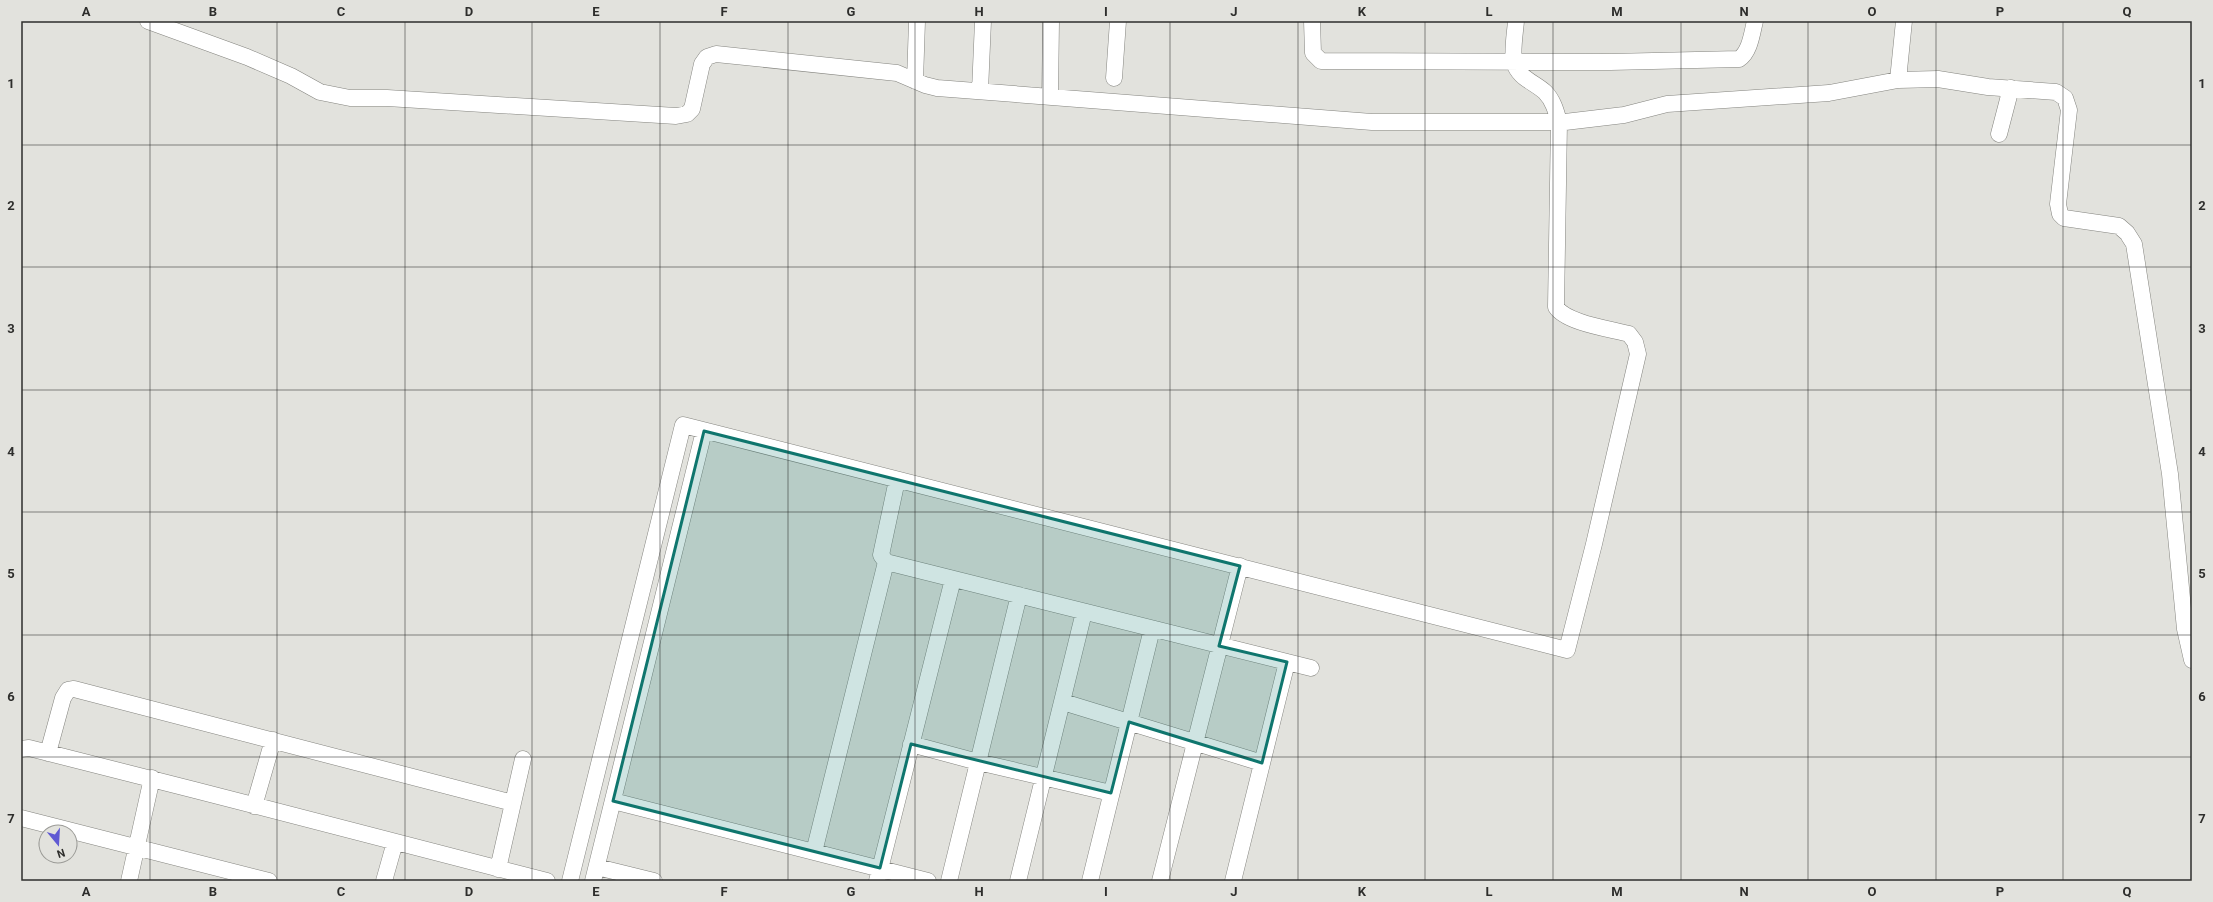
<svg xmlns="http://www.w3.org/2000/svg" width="2213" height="902" viewBox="0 0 2213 902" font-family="Roboto,sans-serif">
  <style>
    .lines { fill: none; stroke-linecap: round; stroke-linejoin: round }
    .minor-casing { stroke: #84847f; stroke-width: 17 }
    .minor { stroke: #fff; stroke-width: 16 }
    .marked { fill: #0f766e; fill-opacity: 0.2; stroke: #0f766e; stroke-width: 3; stroke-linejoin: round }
    .grid { fill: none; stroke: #2e2e2c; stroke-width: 1; stroke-opacity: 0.55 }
    .neatline { fill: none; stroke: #2e2e2c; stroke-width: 1.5 }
    .grid-label { font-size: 13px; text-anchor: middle; font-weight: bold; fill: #2e2e2c }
  </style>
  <rect width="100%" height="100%" fill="#e2e2dd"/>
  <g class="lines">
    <defs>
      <path id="minor" d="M148,21L247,57L291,76L320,92L350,98H387L676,116L687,114L692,109L702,64L707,57L716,54L897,73L925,85L937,88L1372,122H1565L1624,115L1667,104L1829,93L1898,80L1938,79L1988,87L2056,92L2065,98L2069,110L2058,204L2060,214L2064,218L2119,226L2127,233L2134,244L2170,474L2185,629L2192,660
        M1312,21L1313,53L1321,61L1610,62L1739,59C1750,52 1752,33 1755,21
        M1114,78L1118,21
        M1898,80L1904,21
        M915,81L917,21
        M980,91L983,21
        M1050,96L1051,21
        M1999,134L2011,88
        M897,480L881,555L886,562L1311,668
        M1063,702L1262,763
        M911,744L978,762L1111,793
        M21,749L29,748C202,791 374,837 547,881
        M48,753L63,698L68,690L74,689L513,803
        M613,801L928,881
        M254,806L273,740
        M21,818L269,881
        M814,852L886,562
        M597,867L654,881
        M498,869L523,759
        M129,881L152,778
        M384,881L395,842
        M570,881L683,425L1567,650L1594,544L1638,354L1635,342L1629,334C1611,329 1566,323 1556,307L1559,122C1556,111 1553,100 1545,92C1534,82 1518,78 1514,62C1512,49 1515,34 1516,21
        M593,881L704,431
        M877,881L953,579
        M949,881L1019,595
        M1018,881L1084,612
        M1090,881L1152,629
        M1160,881L1240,566
        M1233,881L1287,662"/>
    </defs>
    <use href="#minor" class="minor-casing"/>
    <use href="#minor" class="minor"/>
  </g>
  <path class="marked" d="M704,431L1240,566L1219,646L1287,662L1262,763L1129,722L1111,793L911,744L880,868L613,801Z"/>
  <path class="grid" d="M150,21V881M277,21V881M405,21V881M532,21V881M660,21V881M788,21V881M915,21V881M1043,21V881M1170,21V881M1298,21V881M1425,21V881M1553,21V881M1681,21V881M1808,21V881M1936,21V881M2063,21V881M21,145H2192M21,267H2192M21,390H2192M21,512H2192M21,635H2192M21,757H2192"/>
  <rect width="2213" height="902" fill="none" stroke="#e2e2dd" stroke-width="44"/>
  <g transform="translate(58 844) rotate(162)"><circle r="19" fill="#e2e2dd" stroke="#9a9a96"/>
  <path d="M0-3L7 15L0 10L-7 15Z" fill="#605ad3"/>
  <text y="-6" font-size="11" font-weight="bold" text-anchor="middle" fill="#2e2e2c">N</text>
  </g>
  <rect x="22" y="22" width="2169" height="858" class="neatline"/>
  <g class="grid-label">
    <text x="86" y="16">A</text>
    <text x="213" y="16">B</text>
    <text x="341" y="16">C</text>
    <text x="469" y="16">D</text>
    <text x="596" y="16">E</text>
    <text x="724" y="16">F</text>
    <text x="851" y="16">G</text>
    <text x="979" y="16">H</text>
    <text x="1106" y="16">I</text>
    <text x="1234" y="16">J</text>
    <text x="1362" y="16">K</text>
    <text x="1489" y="16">L</text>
    <text x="1617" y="16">M</text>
    <text x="1744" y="16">N</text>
    <text x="1872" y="16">O</text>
    <text x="2000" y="16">P</text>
    <text x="2127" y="16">Q</text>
    <text x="11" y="88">1</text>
    <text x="2202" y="88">1</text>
    <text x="11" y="210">2</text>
    <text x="2202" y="210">2</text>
    <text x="11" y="333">3</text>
    <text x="2202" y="333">3</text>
    <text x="11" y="456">4</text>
    <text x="2202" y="456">4</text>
    <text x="11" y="578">5</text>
    <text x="2202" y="578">5</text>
    <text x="11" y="701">6</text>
    <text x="2202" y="701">6</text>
    <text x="11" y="823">7</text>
    <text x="2202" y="823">7</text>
    <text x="86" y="896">A</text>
    <text x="213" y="896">B</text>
    <text x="341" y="896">C</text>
    <text x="469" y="896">D</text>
    <text x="596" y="896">E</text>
    <text x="724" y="896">F</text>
    <text x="851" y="896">G</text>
    <text x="979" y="896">H</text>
    <text x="1106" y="896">I</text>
    <text x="1234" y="896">J</text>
    <text x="1362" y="896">K</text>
    <text x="1489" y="896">L</text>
    <text x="1617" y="896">M</text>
    <text x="1744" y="896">N</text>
    <text x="1872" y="896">O</text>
    <text x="2000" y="896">P</text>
    <text x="2127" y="896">Q</text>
  </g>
</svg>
